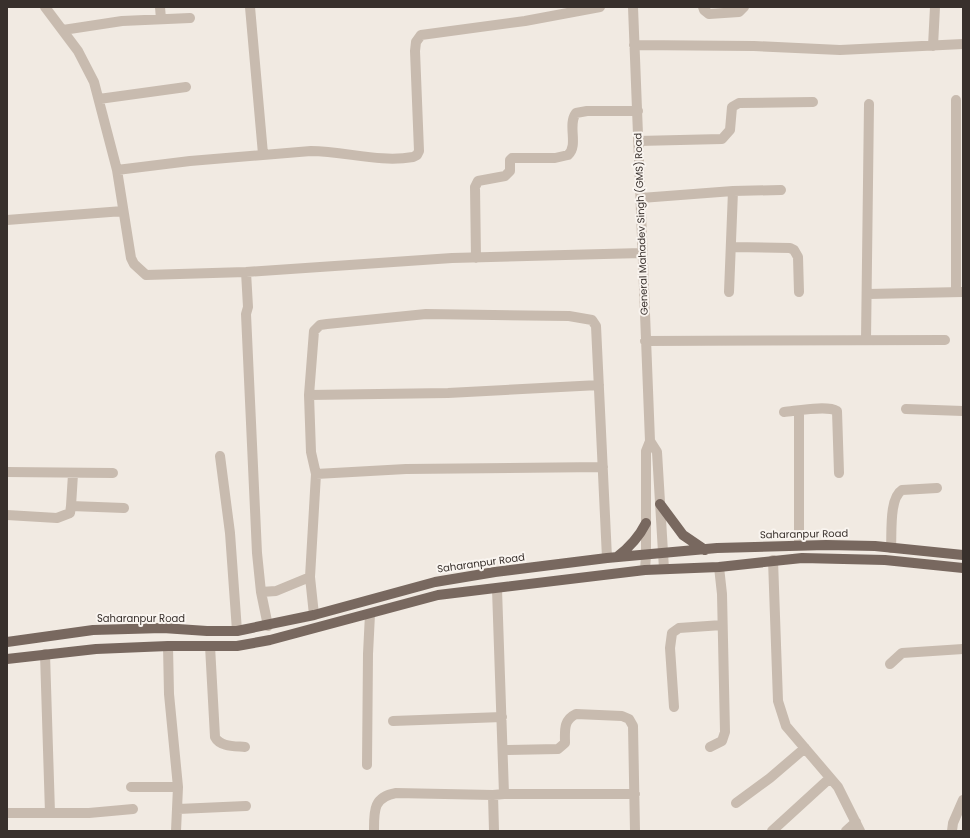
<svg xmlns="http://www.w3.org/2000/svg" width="970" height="838" viewBox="0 0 970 838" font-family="Poppins,sans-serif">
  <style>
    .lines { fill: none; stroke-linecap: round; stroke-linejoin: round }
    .minor { stroke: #c8bbaf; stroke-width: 10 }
    .major { stroke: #78685f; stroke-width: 10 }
    .labels { text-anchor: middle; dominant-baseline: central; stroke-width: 4; stroke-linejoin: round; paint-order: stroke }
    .street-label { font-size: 10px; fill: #38302c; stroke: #f9f4ef }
  </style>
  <rect width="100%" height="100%" fill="#f1eae2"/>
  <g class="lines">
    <path class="minor" d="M45,7L78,51L94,82L117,170L131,258L134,264L146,275L246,272L452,258L642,253
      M160,7L161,19
      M250,7L263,154
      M633,7L650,441L646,451V555L645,570
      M703,7L704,10L709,14L739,12L744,7
      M63,30L122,21L190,18
      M634,45L754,46L840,50L963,44
      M933,46L935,7
      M99,99L186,87
      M956,100V291
      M638,141L722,139L730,130L732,107L739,103L813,102
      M117,170L190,161L311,151C345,151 379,163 413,157L417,155L419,151L415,51L416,42L421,35L525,21L600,7
      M641,198L733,191L781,190
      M7,220L123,211
      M731,247L790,248L794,250L798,257L799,292
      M476,258L475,187L478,181L505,176L510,171V160L512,158H555L568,155C579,145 567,125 576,113L587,111H638
      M246,272L248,307L246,314L257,553L261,592L268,626
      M729,292L733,191
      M868,294L962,292
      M866,340L869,104
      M645,341L945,340
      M309,395L448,393L599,385
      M906,409L963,411
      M799,411V545
      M784,412C796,411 827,405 837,411L839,473
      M650,441L657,452L664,569
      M220,456L230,533L237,631
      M7,472L113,473
      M316,474L406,469L603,467
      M71,506L73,474
      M7,515L57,518L70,513L71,506L124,508
      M891,548C892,533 889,498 902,490L937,488
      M773,560L778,701L786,726L838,787L860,831
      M497,589L504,794
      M261,592L276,591L310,577
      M314,615L310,577L316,474L311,452L309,395L314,331L320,325L327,324L426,314L569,316L592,320L596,326L607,558
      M168,646L169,694L178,787L176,831
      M210,646L215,737C220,747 235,746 245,747
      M45,654L50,813
      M890,664L902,653L963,649
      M674,707L670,648L672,633L679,628L722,625
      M393,721L502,717
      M710,747L722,741L725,732L722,594L719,567
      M504,750L558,749L565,743C565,731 563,720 576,714L622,716L629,719L633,726L635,831
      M367,765L368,654L370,614
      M131,787H178
      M493,795L494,831
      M736,803L770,778L805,748
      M178,809L246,806
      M7,813H89L133,809
      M374,831C374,811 373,797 396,793L493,795L504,794H635
      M772,831L830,778
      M846,831L856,822
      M952,831L953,823L963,800"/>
    <path class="major" d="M660,504L683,535L705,550
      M617,557C630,547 639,537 646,523
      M7,642L93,630L163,628L207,631H237L314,615L435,582L495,572L607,558L717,548L826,545L875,546L963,555
      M7,659L96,649L168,646H237L270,640L438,595L645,570L719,567L802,558L885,560L963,568"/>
  </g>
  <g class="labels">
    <g class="street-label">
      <text transform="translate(641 224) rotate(-92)">General Mahadev Singh (GMS) Road</text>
      <text transform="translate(804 534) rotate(-1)">Saharanpur Road</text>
      <text transform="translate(481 563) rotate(-8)">Saharanpur Road</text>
      <text x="141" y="618">Saharanpur Road</text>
    </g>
  </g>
  <rect width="970" height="838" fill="none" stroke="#38302c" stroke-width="16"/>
</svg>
